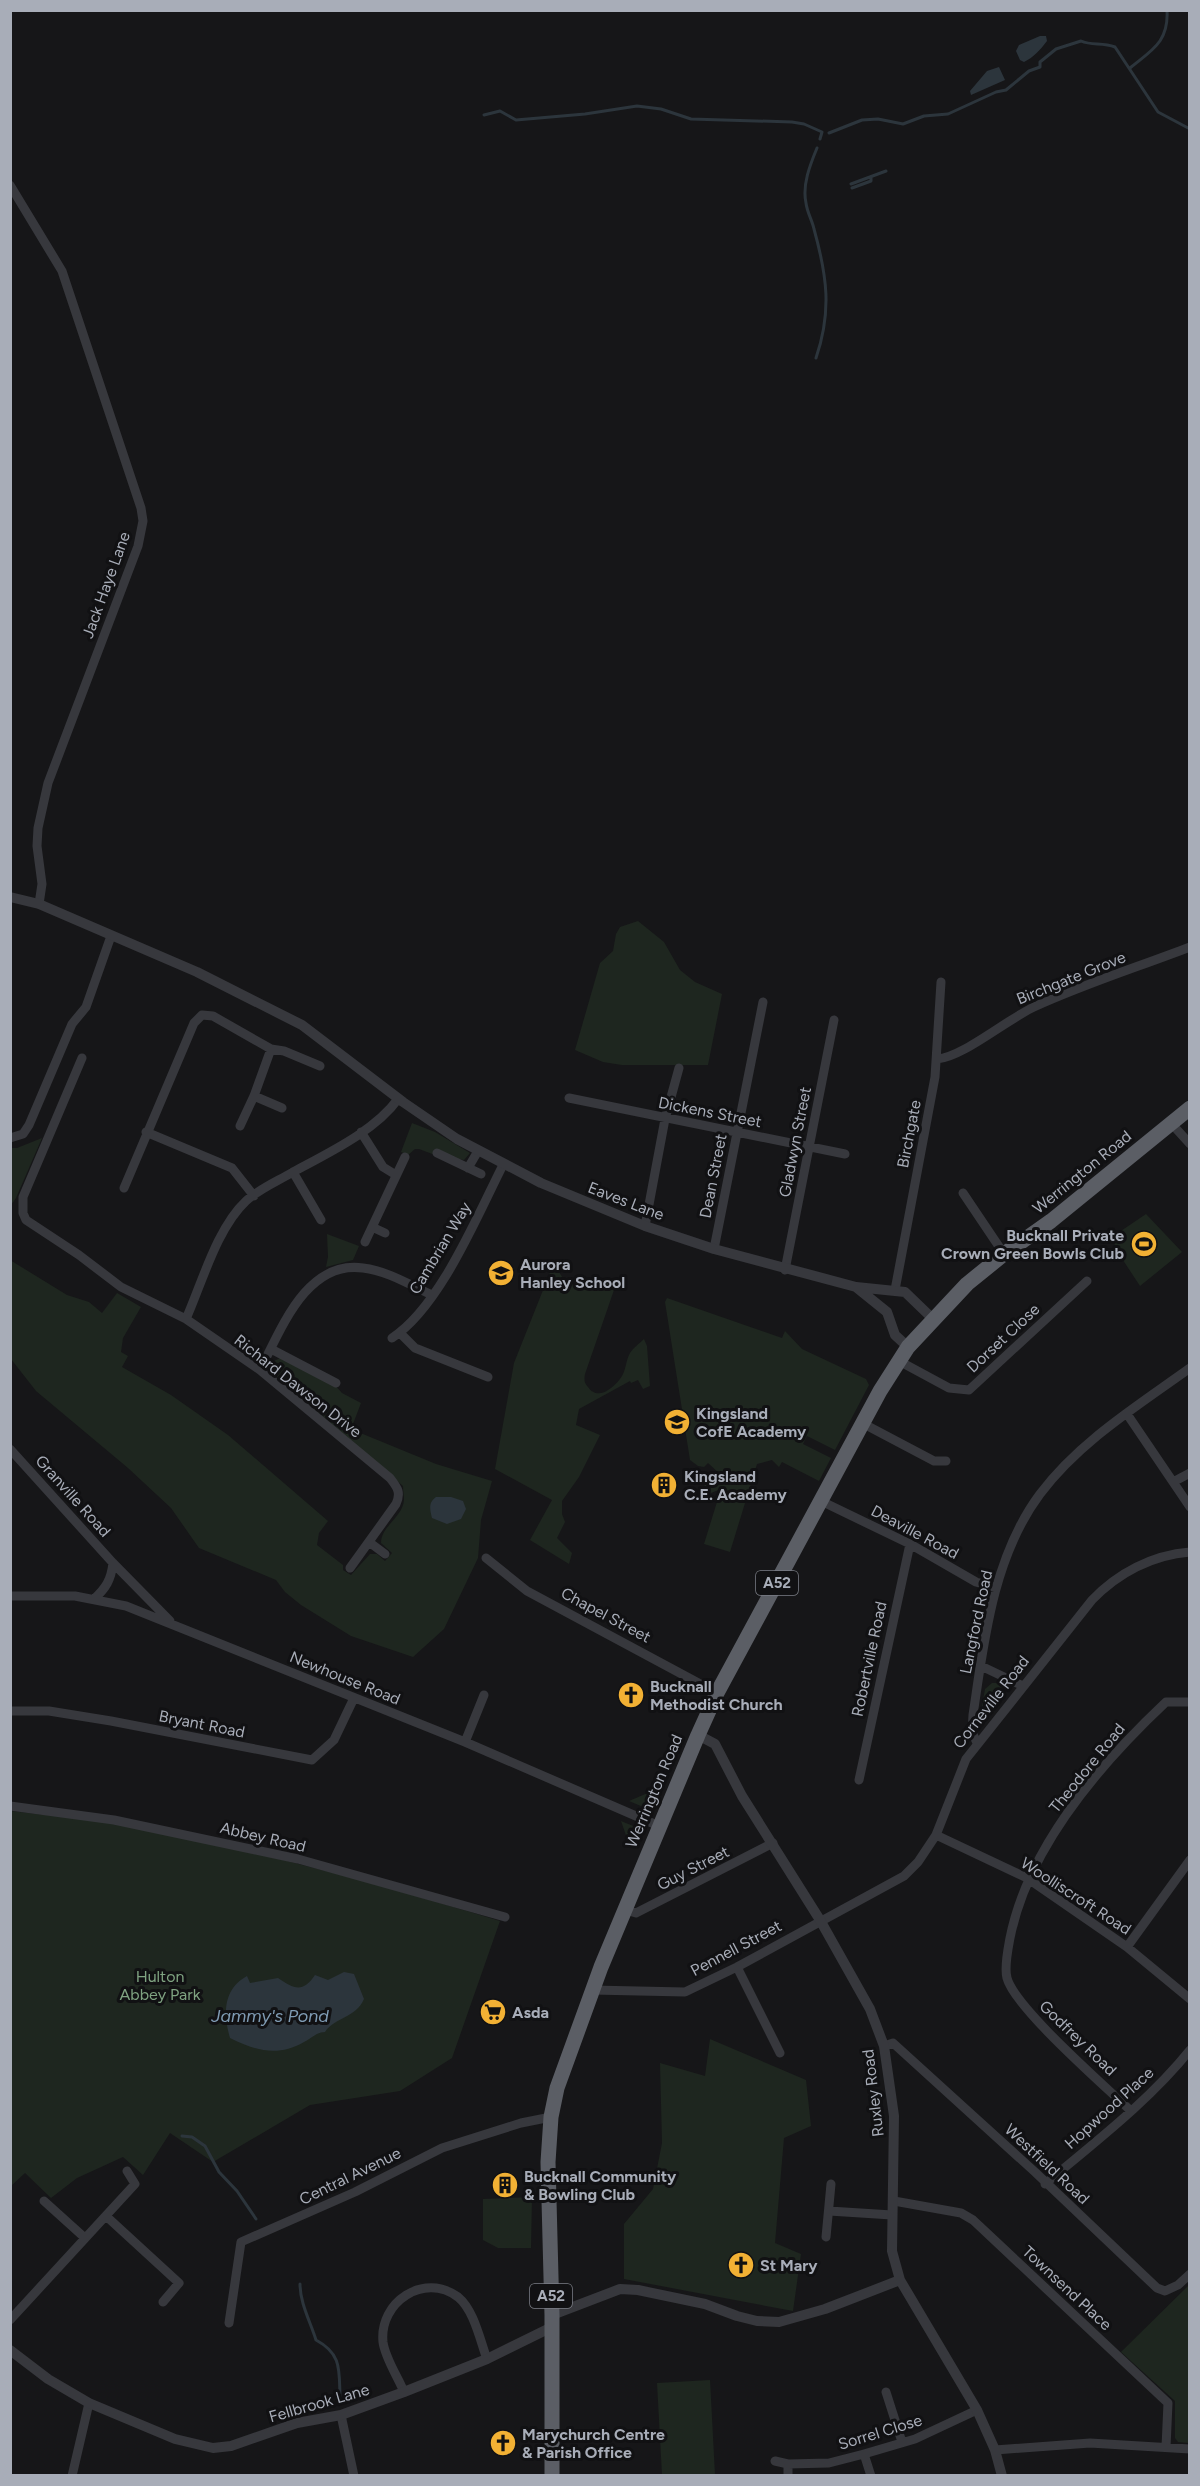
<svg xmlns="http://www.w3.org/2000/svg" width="1200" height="2486" viewBox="0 0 1200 2486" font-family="Figtree,sans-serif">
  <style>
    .green { fill: #1e261f }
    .water { fill: #2c353c }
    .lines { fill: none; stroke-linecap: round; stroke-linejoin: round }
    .stream { stroke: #2c353c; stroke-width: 3 }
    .minor { stroke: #37383d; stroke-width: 9 }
    .tertiary { stroke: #37383d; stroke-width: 10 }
    .trunk { stroke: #5b5e65; stroke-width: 15 }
    .labels { text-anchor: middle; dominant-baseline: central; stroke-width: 6; stroke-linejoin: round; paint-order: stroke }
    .shield { fill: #111113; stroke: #7b7e86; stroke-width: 1.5 }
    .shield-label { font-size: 15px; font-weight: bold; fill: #a8adb8 }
    .street-label { font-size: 16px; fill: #a8adb8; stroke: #111113 }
    .poi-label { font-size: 16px; font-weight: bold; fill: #a8adb8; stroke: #111113; text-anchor: start }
    .park-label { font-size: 16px; fill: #7fa381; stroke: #111113 }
    .water-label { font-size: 18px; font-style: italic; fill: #7f9bb3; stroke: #111113 }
  </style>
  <rect width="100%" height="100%" fill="#161618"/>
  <path class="green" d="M638,921L664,942L680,970L695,982L722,994L708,1065H622L603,1062L575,1050L600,963L613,951L616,934L620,927Z
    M412,1123L435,1132L470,1153L464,1160L435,1155L419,1149H415L408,1155L401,1152Z
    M42,1138L16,1198L11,1205V1148H17Z
    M1146,1214L1182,1252L1140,1286L1117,1251L1112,1237Z
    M327,1234L359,1246L353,1260L326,1267L328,1257Z
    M10,1260L67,1295L89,1302L102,1313L117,1293L141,1307L123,1338L121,1352L128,1356L122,1367L171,1395L228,1435L328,1521L319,1533L317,1545L343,1565V1570L351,1575L370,1554H377L385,1561L392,1553L381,1543C381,1526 403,1517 404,1500C404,1496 403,1490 403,1486L274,1374L271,1368L272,1362L280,1358L333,1383L342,1393L361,1403L353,1424L358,1432L436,1464L492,1481L481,1520L478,1558L444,1629L413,1657L351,1636L301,1605L285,1592L276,1580L199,1548L171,1508L128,1468L36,1391L11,1359Z
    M553,1265C559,1269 560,1276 565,1280C578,1292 597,1275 612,1283L614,1290L585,1374C584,1379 584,1383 588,1387C598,1402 615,1387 622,1376C626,1369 626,1360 630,1353C633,1348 640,1343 644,1339L647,1346L650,1386L643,1389L638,1380L631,1383L630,1381L579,1409L576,1425L600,1435L579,1477L562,1501V1514L565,1522L557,1538L572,1553L569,1564L530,1540L552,1500L495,1469L514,1363Z
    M667,1298L782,1338L785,1331L802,1349L866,1379L869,1385L835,1450L807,1436L803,1444L831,1458L819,1481L782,1462L779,1467L772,1460L757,1464L730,1552L704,1544L721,1489L711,1493L704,1486L709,1481L713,1484L721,1475L708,1463L704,1467L698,1466L690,1460L665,1302Z
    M992,1683H997L1003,1688V1696L986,1718L983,1719L980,1716L985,1689Z
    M657,1789L662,1794L653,1809H648L629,1801Z
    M11,1811C45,1815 80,1818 115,1824C245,1847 374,1882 500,1921L452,2058L400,2091L310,2105L213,2162L170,2133L143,2175L123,2157L77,2178L51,2198L25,2173L11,2186Z
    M621,1821L638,1828L642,1837L637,1849L629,1844Z
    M710,2039L806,2080L811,2126L784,2138L775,2243L801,2254L793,2311L624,2279V2224L653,2189L662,2143L660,2063L705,2076Z
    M532,2197L531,2248H498L483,2240V2199Z
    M1189,2285V2443L1178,2442L1175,2438V2401L1121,2352Z
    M710,2380L715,2475H662L657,2383Z"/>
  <path class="water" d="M1040,36H1046L1047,41C1040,50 1034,57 1024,62L1020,60L1016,51L1019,45Z
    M999,67L1005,80L971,95L970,91L987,71Z
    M436,1497H451L463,1501L466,1509L461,1519L447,1524L432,1518C430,1509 428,1503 436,1497Z
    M344,1972L354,1974L364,1999C356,2018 335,2017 325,2032C317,2032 312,2038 304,2042C278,2057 256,2051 230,2038C223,2014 223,1989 247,1976L250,1983L278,1978C294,1989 303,1993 315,1975L328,1980Z"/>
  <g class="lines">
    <path class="stream" d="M1130,68C1152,50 1169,42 1167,10
      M484,115L500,111L516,120L585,114L637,106L661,109L691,119L792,122L804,124L822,132L820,139
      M829,133L862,120L878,119L903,124L924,116L948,114L996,92L1006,90L1029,71L1040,67V62L1056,49L1081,41C1092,46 1102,42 1115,47L1158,112L1190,129
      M851,184L886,171
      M852,188L871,181V178
      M816,358C832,311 827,276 814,229C812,220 807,212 806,203C802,185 810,165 817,148
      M182,2136L192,2137L205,2146L219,2172L237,2191L256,2219
      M300,2284C300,2303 310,2321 316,2340C342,2354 339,2370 340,2396"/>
    <path class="minor" d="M10,185L62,271L141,508L143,521L138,546L48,783L38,828L37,846L42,884L39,904
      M82,1058L23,1197V1213L26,1220L79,1255L121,1287L186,1319L260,1370L390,1478C398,1488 401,1493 396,1504L350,1568
      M937,1059C963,1057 1006,1020 1034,1007C1084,984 1138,967 1190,947
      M254,1096L282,1108
      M569,1098L845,1154
      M1171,1123L1190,1144
      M240,1126L254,1096L271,1049
      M146,1132L232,1168L254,1196
      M361,1132L383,1167L396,1175
      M10,1138L23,1134L29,1125L72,1024L86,1007L111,936
      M437,1153L481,1174
      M468,1168L478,1151
      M293,1172L321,1220
      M124,1188L194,1023L202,1015L213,1016L271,1049L284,1051L320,1066
      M963,1193L1004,1254
      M645,1226L665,1119L679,1068
      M372,1227L385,1233
      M365,1242L405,1157
      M714,1249L763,1002
      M785,1270L834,1020
      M895,1290L935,1077L941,982
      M186,1319C202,1283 217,1228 246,1201C259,1189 278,1181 293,1172C328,1153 375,1131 398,1099
      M400,1333L415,1348L488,1377
      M392,1338C440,1307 477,1216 503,1165
      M271,1349L336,1383
      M899,1361L949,1388L969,1390L1087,1281
      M260,1370C281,1330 306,1260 363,1268C388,1271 410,1285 432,1295
      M1127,1414L1190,1507
      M862,1423L934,1461H946
      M10,1449L113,1563L170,1621
      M1173,1482L1190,1473
      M821,1501L910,1544L976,1582L996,1588
      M369,1542L385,1554
      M486,1558L527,1591L717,1693
      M10,1596H75L126,1606L465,1742L659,1826
      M94,1599C106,1588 111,1580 113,1563
      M981,1666L1023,1686
      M10,1711H49L111,1721L312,1760L334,1740L354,1698
      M465,1742L484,1695
      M977,1743L972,1732L973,1715C984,1641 993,1557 1040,1494C1079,1442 1137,1406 1190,1368
      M859,1780L910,1544
      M10,1806L114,1820L298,1859L505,1917
      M936,1835L1027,1878L1127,1947L1190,1999
      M625,1910L636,1913L773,1843
      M1127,1947L1190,1860
      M737,1967L780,2053
      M592,1990L685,1992L737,1967L904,1876L918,1862L936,1835L966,1759L1092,1600C1118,1573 1152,1555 1190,1552
      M884,2046L893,2043L1035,2172L1157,2288L1165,2291L1178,2285L1190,2274
      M1131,2111C1105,2086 1015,2008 1007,1978C1004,1967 1008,1949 1010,1938C1028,1847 1100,1764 1166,1702H1190
      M1045,2184C1095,2142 1149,2101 1190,2050
      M44,2201L85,2238
      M894,2201L961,2213L973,2220L1168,2403L1166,2447
      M829,2211L892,2215
      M106,2216L179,2283L163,2302
      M826,2237L831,2184
      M10,2320L135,2184L127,2171
      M229,2323L241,2242L355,2192L442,2148L521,2123L551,2117
      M404,2392C398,2377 385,2358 383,2342C379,2302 424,2272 458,2297C474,2310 480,2340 487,2359
      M886,2392L902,2442
      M341,2415L354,2476
      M995,2450L1090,2443L1190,2449
      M864,2454L871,2476
      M775,2461L788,2464
      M72,2476L89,2403
      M788,2476V2464L829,2463L864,2454L915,2439L977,2410"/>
    <path class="tertiary" d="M10,897L39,904L197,972L302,1025L403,1102L457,1139L541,1183L645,1226L714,1249L856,1287L905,1292L933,1319
      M856,1287L887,1312L895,1335L908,1347
      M698,1735L715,1744L742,1796L820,1920L870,2009L884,2046L894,2116L892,2251L900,2280L977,2410L995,2450L1002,2476
      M552,2315L620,2289L638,2290L705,2304L737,2316L757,2321L779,2322L825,2309L900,2280
      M10,2350L48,2379L89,2403L175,2439L213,2448L231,2446L297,2423L341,2415L404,2392L487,2359L552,2327"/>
    <path class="trunk" d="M552,2476V2315L548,2162L551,2117L557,2088L601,1967L698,1735L717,1693L880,1391L908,1347L967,1284L1004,1254L1051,1221L1190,1108"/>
  </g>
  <defs>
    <symbol id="stadium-disc" viewBox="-11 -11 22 22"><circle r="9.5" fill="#f2b134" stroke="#111113"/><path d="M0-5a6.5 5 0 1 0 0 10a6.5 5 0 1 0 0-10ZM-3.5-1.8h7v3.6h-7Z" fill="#111"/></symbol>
    <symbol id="school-disc" viewBox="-11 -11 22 22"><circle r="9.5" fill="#f2b134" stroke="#111113"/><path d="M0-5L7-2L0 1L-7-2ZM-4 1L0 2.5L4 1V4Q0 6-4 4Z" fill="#111"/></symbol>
    <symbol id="building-disc" viewBox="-11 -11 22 22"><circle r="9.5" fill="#f2b134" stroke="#111113"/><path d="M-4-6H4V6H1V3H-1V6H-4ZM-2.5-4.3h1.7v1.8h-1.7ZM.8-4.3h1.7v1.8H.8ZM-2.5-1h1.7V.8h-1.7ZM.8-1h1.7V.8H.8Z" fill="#111"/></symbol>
    <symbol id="church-disc" viewBox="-11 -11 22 22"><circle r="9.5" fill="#f2b134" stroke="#111113"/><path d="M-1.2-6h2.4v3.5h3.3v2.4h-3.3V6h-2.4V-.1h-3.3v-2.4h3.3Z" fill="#111"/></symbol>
    <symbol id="supermarket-disc" viewBox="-11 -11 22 22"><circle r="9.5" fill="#f2b134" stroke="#111113"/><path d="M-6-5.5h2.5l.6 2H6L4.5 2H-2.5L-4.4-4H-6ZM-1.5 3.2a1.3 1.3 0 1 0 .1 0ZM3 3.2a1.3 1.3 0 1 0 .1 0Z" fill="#111"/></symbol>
  </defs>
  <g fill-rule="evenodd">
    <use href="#stadium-disc" x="1129" y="1229" width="30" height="30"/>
    <use href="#school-disc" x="486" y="1258" width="30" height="30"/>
    <use href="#school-disc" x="662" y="1407" width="30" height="30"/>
    <use href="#building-disc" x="649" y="1470" width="30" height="30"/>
    <use href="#church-disc" x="616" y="1680" width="30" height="30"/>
    <use href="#supermarket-disc" x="478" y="1997" width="30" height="30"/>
    <use href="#building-disc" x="490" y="2170" width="30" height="30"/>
    <use href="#church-disc" x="726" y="2250" width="30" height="30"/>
    <use href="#church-disc" x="488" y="2428" width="30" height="30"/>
  </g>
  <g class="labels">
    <g class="shield">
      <rect x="756" y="1571" width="42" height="24" rx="4.5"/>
      <rect x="530" y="2284" width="42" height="24" rx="4.5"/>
    </g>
    <g class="shield-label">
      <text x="777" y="1583">A52</text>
      <text x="551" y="2296">A52</text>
    </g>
    <g class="street-label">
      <text transform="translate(106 585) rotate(-70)">Jack Haye Lane</text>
      <text transform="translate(1071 978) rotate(-22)">Birchgate Grove</text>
      <text transform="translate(710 1112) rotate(11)">Dickens Street</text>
      <text transform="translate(909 1134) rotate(-79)">Birchgate</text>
      <text transform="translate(795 1142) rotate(-79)">Gladwyn Street</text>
      <text transform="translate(1082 1172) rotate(-39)">Werrington Road</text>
      <text transform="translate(713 1176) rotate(-79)">Dean Street</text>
      <text transform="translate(626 1201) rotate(21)">Eaves Lane</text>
      <text transform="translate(440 1248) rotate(-59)">Cambrian Way</text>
      <text transform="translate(1003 1338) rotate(-43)">Dorset Close</text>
      <text transform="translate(298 1386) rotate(38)">Richard Dawson Drive</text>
      <text transform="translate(73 1496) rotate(48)">Granville Road</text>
      <text transform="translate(915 1532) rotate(28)">Deaville Road</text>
      <text transform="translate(606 1615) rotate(28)">Chapel Street</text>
      <text transform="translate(976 1622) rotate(-78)">Langford Road</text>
      <text transform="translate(869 1659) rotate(-78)">Robertville Road</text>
      <text transform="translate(345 1678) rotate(22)">Newhouse Road</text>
      <text transform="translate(991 1702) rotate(-52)">Corneville Road</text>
      <text transform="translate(202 1724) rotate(11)">Bryant Road</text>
      <text transform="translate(1087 1768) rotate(-51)">Theodore Road</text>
      <text transform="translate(654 1791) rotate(-67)">Werrington Road</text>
      <text transform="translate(263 1837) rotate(13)">Abbey Road</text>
      <text transform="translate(693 1868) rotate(-27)">Guy Street</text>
      <text transform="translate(1076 1896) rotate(33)">Woolliscroft Road</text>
      <text transform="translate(736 1948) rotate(-28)">Pennell Street</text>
      <text transform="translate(1078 2038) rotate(44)">Godfrey Road</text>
      <text transform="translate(873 2093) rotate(-97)">Ruxley Road</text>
      <text transform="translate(1109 2108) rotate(-42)">Hopwood Place</text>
      <text transform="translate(1047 2164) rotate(43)">Westfield Road</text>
      <text transform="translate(350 2176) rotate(-26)">Central Avenue</text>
      <text transform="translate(1067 2288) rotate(43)">Townsend Place</text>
      <text transform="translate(319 2403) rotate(-16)">Fellbrook Lane</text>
      <text transform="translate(880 2432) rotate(-17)">Sorrel Close</text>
    </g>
    <g class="poi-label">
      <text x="1124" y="1235" text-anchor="end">Bucknall Private<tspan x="1124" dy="18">Crown Green Bowls Club</tspan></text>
      <text x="520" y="1264">Aurora<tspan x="520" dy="18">Hanley School</tspan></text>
      <text x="696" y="1413">Kingsland<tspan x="696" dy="18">CofE Academy</tspan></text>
      <text x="684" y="1476">Kingsland<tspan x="684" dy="18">C.E. Academy</tspan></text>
      <text x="650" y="1686">Bucknall<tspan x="650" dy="18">Methodist Church</tspan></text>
      <text x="512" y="2012">Asda</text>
      <text x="524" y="2176">Bucknall Community<tspan x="524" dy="18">&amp; Bowling Club</tspan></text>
      <text x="760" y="2265">St Mary</text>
      <text x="522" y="2434">Marychurch Centre<tspan x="522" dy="18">&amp; Parish Office</tspan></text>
    </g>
    <g class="park-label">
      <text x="160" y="1976">Hulton<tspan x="160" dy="18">Abbey Park</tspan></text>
    </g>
    <g class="water-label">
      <text x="270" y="2016">Jammy's Pond</text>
    </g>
  </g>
  <rect width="1200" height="2486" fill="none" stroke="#a8adb8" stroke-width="24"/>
</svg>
